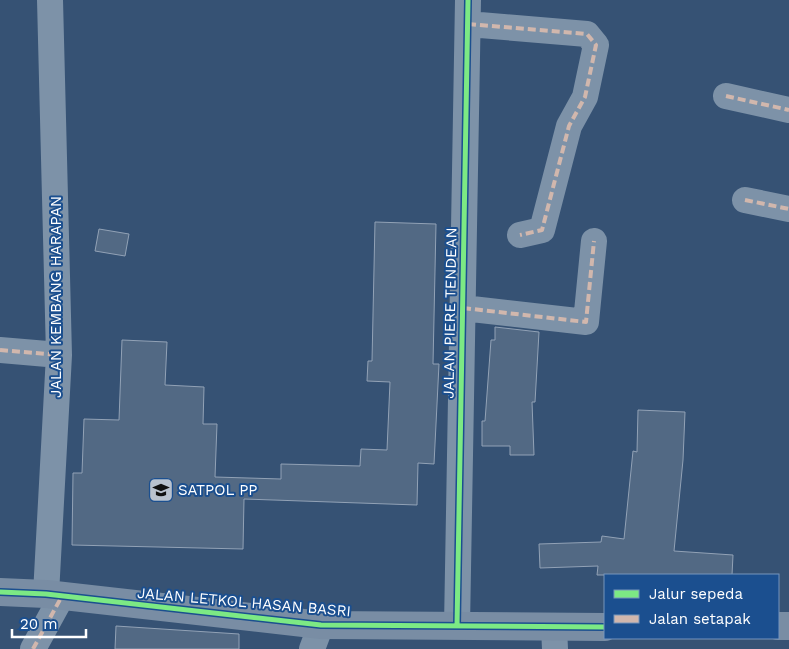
<svg xmlns="http://www.w3.org/2000/svg" width="789" height="649" viewBox="0 0 789 649" font-family="'Work Sans',sans-serif">
  <style>
    .building { fill: #526984; stroke: #92a2b6 }
    .lines { fill: none; stroke-linecap: round; stroke-linejoin: round }
    .street { stroke: #7d92a8; stroke-width: 26 }
    .secondary { stroke: #798da4; stroke-width: 28 }
    .quiet { stroke: #d1b7ad; stroke-width: 4; stroke-dasharray: 8 4; stroke-linecap: butt }
    .cycleway-casing { stroke: #1b4f8f; stroke-width: 8 }
    .cycleway { stroke: #7ce984; stroke-width: 5 }
    .labels { text-anchor: middle; dominant-baseline: central; stroke-width: 4; stroke-linejoin: round; paint-order: stroke }
    .street-label { font-size: 15px; fill: #fff; stroke: #1b4f8f }
    .poi-label { font-size: 15px; fill: #fff; stroke: #1b4f8f; text-anchor: start }
  </style>
  <rect width="100%" height="100%" fill="#365274"/>
  <path class="building" d="M375,222L436,224L433,364H439L434,464L418,463L417,505L244,499L243,549L72,545L73,473H82L84,419L119,420L122,340L167,342L165,385L204,387L203,424H217L215,477L281,479V464L360,466L361,449L387,450L390,382L367,381L368,361H372Z
    M99,229L129,234L125,256L95,251Z
    M495,327L539,332L535,402H532L534,455H510V446H482V421H485L491,340H495Z
    M638,410L685,412L683,460L674,551L733,555L732,575H597L598,566L540,568L539,544L601,542L602,536L624,539L633,451L637,452Z
    M116,626L239,634V649H115Z"/>
  <g class="lines">
    <path class="street" d="M468,24L587,34L596,45L585,97L569,126L542,230L520,235
      M726,96L789,110
      M745,200L789,209
      M463,308L586,322L594,241
      M0,350L59,355
      M46,594L59,355L50,0
      M457,626L468,0
      M554,627L555,649
      M33,649L62,596
      M312,649L321,625"/>
    <path class="secondary" d="M0,592L46,594L321,625L605,627
      M778,626H789"/>
    <path class="quiet" d="M468,24L587,34L596,45L585,97L569,126L542,230L520,235
      M726,96L789,110
      M745,200L789,209
      M463,308L586,322L594,241
      M0,350L59,355
      M33,649L62,596"/>
    <defs>
      <path id="cycleway" d="M0,592L46,594L321,625L605,627
        M457,626L468,0"/>
    </defs>
    <use href="#cycleway" class="cycleway-casing"/>
    <use href="#cycleway" class="cycleway"/>
  </g>
  <defs>
    <symbol id="school-square" viewBox="-11 -11 22 22"><rect x="-9" y="-9" width="18" height="18" rx="4" fill="#b9c2ce" stroke="#1b4f8f"/><path d="M0-5L7-2L0 1L-7-2ZM-4 1L0 2.5L4 1V4Q0 6-4 4Z" fill="#111"/></symbol>
  </defs>
  <g fill-rule="evenodd">
    <use href="#school-square" x="147" y="476" width="28" height="28"/>
  </g>
  <g class="labels">
    <g class="street-label">
      <text transform="translate(56 297) rotate(-90)">JALAN KEMBANG HARAPAN</text>
      <text transform="translate(450 313) rotate(-89)">JALAN PIERE TENDEAN</text>
      <text transform="translate(244 602) rotate(5)">JALAN LETKOL HASAN BASRI</text>
    </g>
    <g class="poi-label">
      <text x="178" y="490">SATPOL PP</text>
    </g>
  </g>
  <rect x="604" y="574" width="175" height="65" fill="#1b4f8f" stroke="#7695bc"/>
  <rect x="614" y="590" width="25" height="8" fill="#7ce984" stroke="#7695bc"/>
  <text x="649" y="599" font-size="15" fill="#ffffff">Jalur sepeda</text>
  <rect x="614" y="615" width="25" height="8" fill="#d1b7ad" stroke="#7695bc"/>
  <text x="649" y="624" font-size="15" fill="#ffffff">Jalan setapak</text>
  <path d="M12 629v8h74v-8" fill="none" stroke="#ffffff" stroke-width="2.5"/>
  <text x="20" y="629" font-size="15" fill="#ffffff" stroke="#1b4f8f" stroke-width="4" paint-order="stroke">20 m</text>
</svg>
